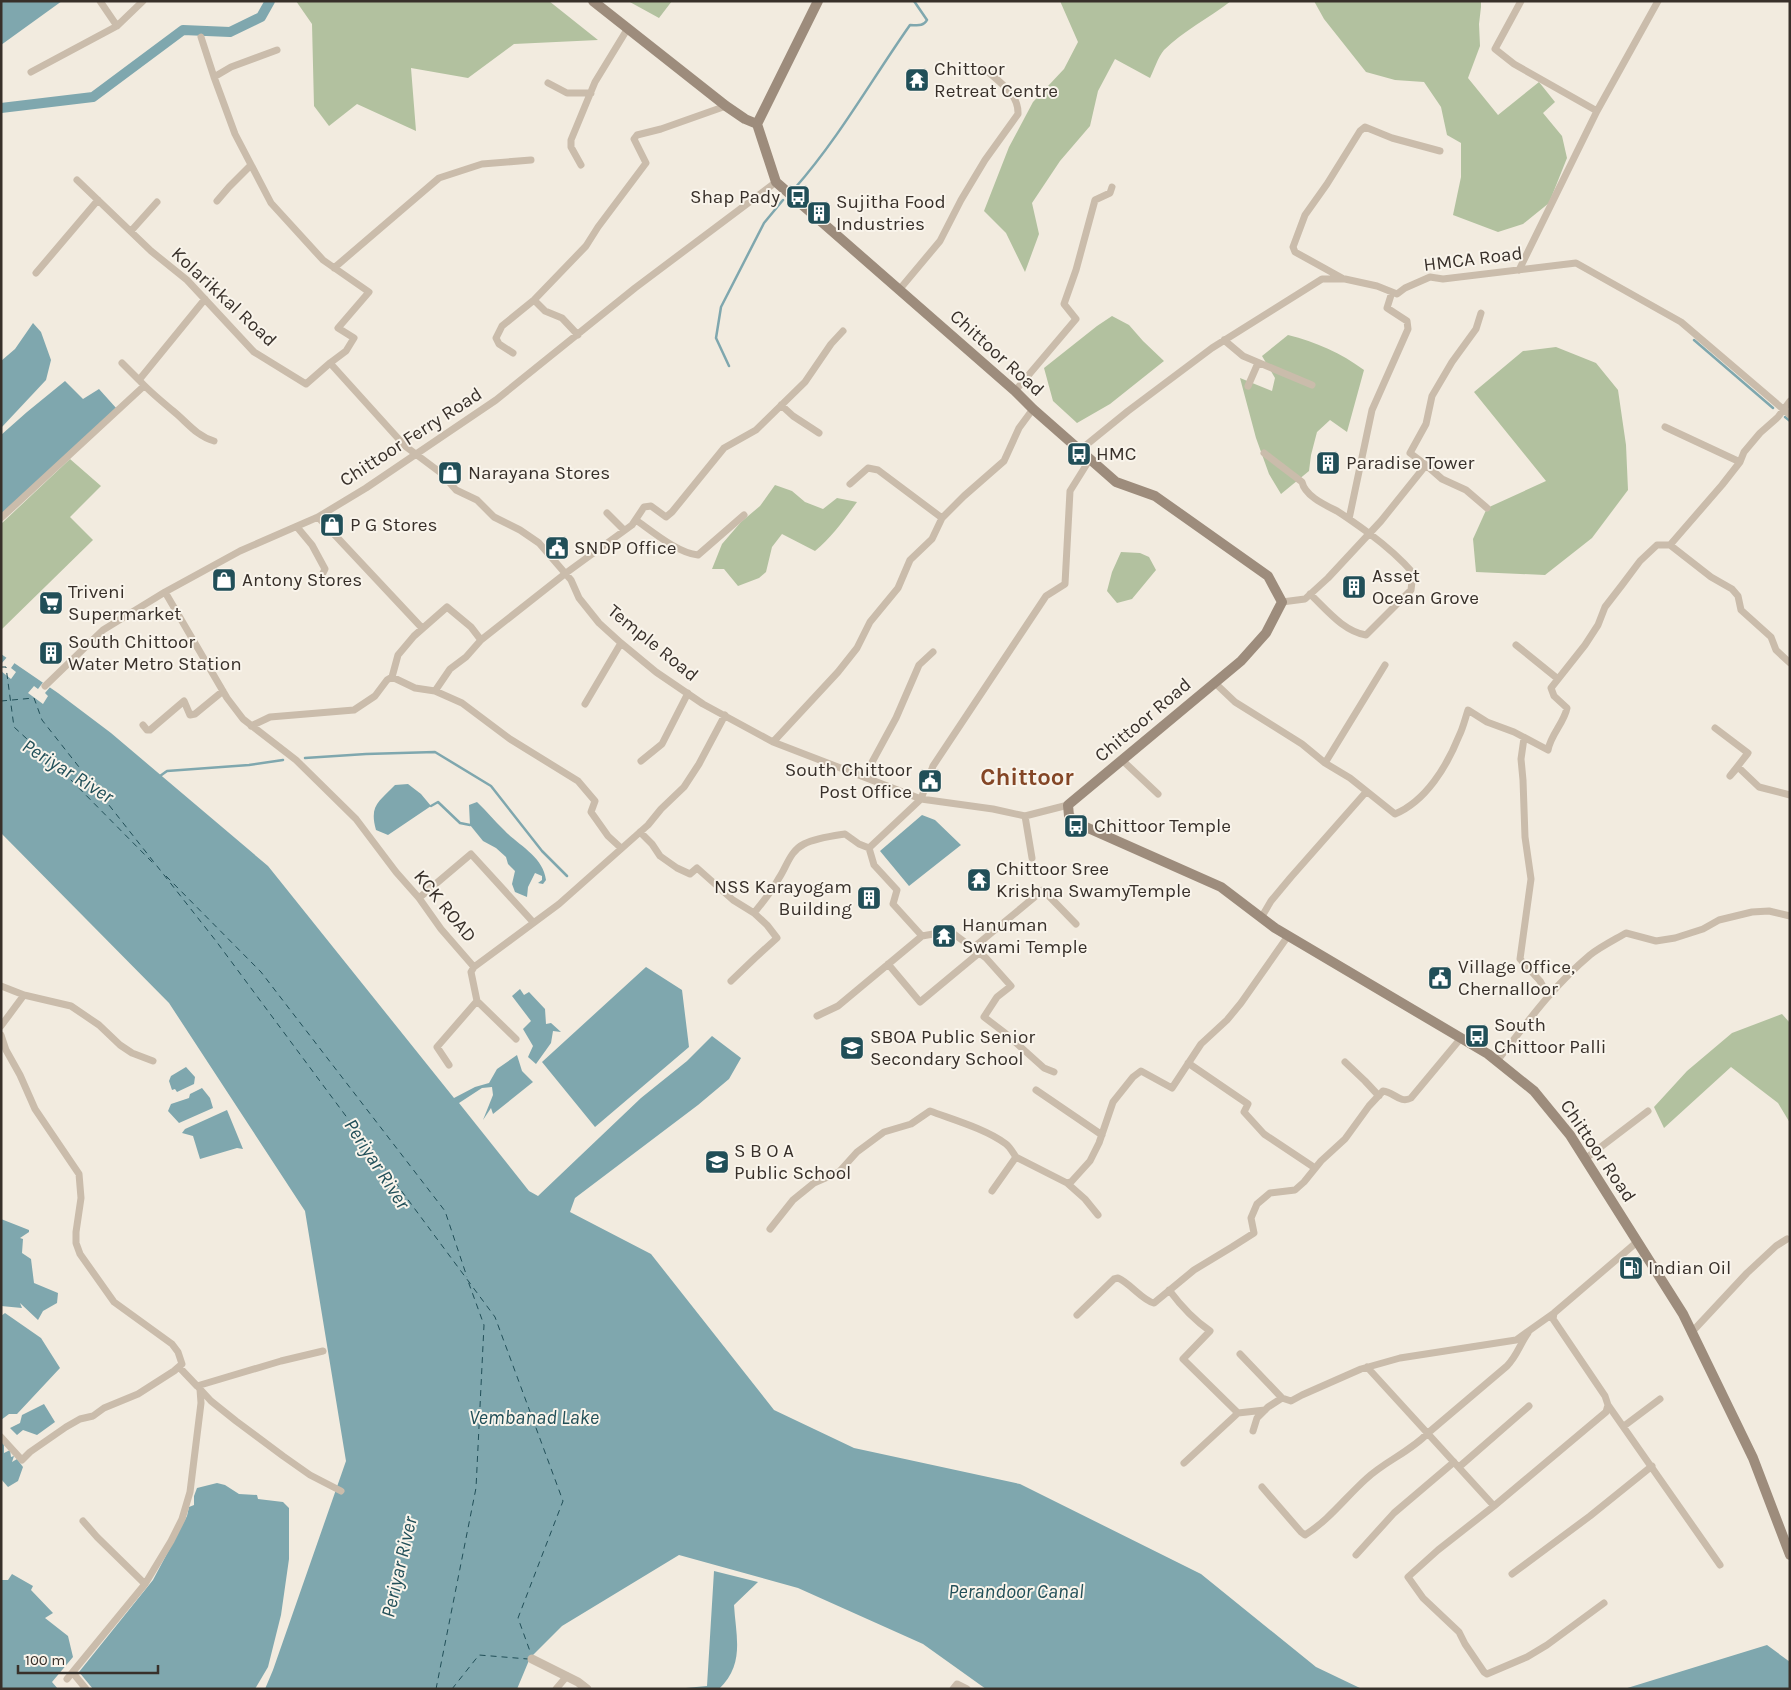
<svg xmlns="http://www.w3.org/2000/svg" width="1791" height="1690" viewBox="0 0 1791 1690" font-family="Karla,sans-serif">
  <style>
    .green { fill: #b2c19f }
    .water { fill: #7fa7ae }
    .pier { fill: #f2ebdf }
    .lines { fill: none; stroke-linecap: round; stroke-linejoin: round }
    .stream { stroke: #7fa7ae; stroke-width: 2.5 }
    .canal { stroke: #7fa7ae; stroke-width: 10 }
    .ferry { stroke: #214f58; stroke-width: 1; stroke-dasharray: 6 5; stroke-linecap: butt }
    .minor { stroke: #cabcab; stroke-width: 7 }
    .tertiary { stroke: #cabcab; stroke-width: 9 }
    .secondary { stroke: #9d8c7c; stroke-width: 10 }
    .labels { text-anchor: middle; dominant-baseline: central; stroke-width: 4; stroke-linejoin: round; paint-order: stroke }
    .poi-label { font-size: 19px; fill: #38302a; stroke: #f9f4eb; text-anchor: start }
    .street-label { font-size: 19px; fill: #38302a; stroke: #f9f4eb }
    .water-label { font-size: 20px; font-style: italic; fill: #214f58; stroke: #f9f4eb }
    .district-label { font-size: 24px; font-weight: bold; fill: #844626; stroke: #f9f4eb }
  </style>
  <rect width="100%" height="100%" fill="#f2ebdf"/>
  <path class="green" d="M296,1H549L598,40L514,44L468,78L411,68L416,131L357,104L329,126L314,106L312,24Z
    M628,1H672L659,18Z
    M1060,1H1231C1209,18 1183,31 1164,50C1158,57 1154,70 1150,78L1115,59L1098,91L1090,126L1060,161L1032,203L1039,234L1025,272L1006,233L984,211L1009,147L1033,102L1064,69L1078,42Z
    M1314,1H1481V7L1479,24L1480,46L1468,78L1498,115L1539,82L1555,102L1543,113L1562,136L1567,158L1549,203L1523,224L1498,232L1453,215L1461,177V143L1447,135L1441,107L1424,82L1395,80L1366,72L1324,19Z
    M1112,316L1129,325L1143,341L1164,361L1110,404L1077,423L1053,401L1044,368L1097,326Z
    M1288,335C1316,342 1341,353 1364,370L1347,432L1330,420L1317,432L1311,455L1309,471L1281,494L1269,474L1256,438L1240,378L1272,391L1275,378L1262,356Z
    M1556,347L1596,363L1618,390L1626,445L1628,490L1592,538L1545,575L1476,572L1473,539L1487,508L1546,481L1474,392L1523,351Z
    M70,459L101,486L70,517L93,540L1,630V524Z
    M775,485L792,491L805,502L823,509L837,498L857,502C844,520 832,537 815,551L782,534L772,547L766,572L759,578L738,586L724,569H712L722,544L741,522L760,506Z
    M1121,552L1140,553L1149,557L1156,570L1132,599L1117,603L1107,591L1112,572Z
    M1782,1014L1790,1023V1123L1778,1103L1731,1067L1664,1128L1654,1107L1687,1071L1732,1033Z"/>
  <path class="water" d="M1,1H62L1,45Z
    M33,323L41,332L51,360L46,380L1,428V361L15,349Z
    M65,381L83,399L99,389L117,409L1,515V435L27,412Z
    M1,654L58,693L111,733L268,866L454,1098L475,1087L489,1083L497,1069L517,1055L522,1071L533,1082L493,1114L491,1108L483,1120L493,1095L492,1087L482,1088L459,1103L529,1191L538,1196L641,1098L687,1061L712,1036L741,1058L729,1079L698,1105L575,1198L570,1212L651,1254L774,1410L854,1448L1020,1484L1201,1574L1316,1667L1362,1689H986L923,1644L798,1588L679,1555L562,1626L530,1658L517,1689H265L273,1670L346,1461L305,1211L169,1003L1,833Z
    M408,784L421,794L431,806L388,835L376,830C369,805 379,802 395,785Z
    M477,802C487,811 494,821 504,830C518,845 543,856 546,880L543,884L538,883L542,880V876L535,873L528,887L527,897L515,892L512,884L515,871L508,864L506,857L496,848L483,841L470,825L469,805Z
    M922,815L935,820L961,845L909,886L880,851Z
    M646,967L682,990L689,1047L595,1127L542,1062Z
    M520,989L524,995L529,992L545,1009L546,1024L551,1023L561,1032L553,1031L551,1043L536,1064L528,1057L533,1046L523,1029L531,1021L512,996Z
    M186,1067L195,1077L194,1084L177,1092L175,1089L172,1090L169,1081L171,1076Z
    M202,1088L210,1098L213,1108L179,1123L168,1111L171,1104L189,1098L190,1094Z
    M227,1110L243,1149L237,1148L200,1159L193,1136L182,1133L185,1129Z
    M1,1219L29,1230V1232L20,1238L23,1239L22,1253L31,1259L34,1283L58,1293L57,1303L43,1311L38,1320L20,1303L22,1308L1,1306Z
    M5,1313L41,1338L60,1368L17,1414H9L1,1420V1316Z
    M44,1404L55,1422L37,1435L23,1430L17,1435L10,1428L20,1423L22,1415Z
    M1,1441L4,1442V1453L10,1450L11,1457L14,1456L12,1462L17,1459L23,1467L18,1481L8,1487L1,1479Z
    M217,1483L225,1485L239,1494L257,1495L258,1499L283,1502L289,1508V1559L281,1615L268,1667L255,1689H93L79,1672L153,1580L187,1516L189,1507L194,1505V1496L197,1488Z
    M714,1571L758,1582L734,1605C736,1637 745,1664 719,1689H675L707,1686Z
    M12,1574L33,1586L31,1590L53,1613L45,1618L68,1636L73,1657L52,1682L58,1689H1V1580H8Z
    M1767,1645L1790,1662V1689H1624Z"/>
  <path class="pier" d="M8,656L16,661L11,668L16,672L11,679L1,671V664Z
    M44,681L51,686L45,693L48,696L43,704L28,693L34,686L38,689Z"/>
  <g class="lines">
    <path class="stream" d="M795,188C839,138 872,79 910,25C917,25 923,27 927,20L914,1
      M1694,340L1773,408
      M729,366L716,338L721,307L764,223L783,200
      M1785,417L1790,421
      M305,758L366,754L435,752L491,786L542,851L567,876
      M160,776L167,771L249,765L283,760
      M431,806L438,802L460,823L470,825"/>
    <path class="canal" d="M1,108L93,97L183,30L230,32L261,17L270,1"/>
    <path class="ferry" d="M1,667H6L14,727L66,775L155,865
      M1,701L34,698L42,720L216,941L495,1317L563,1501L518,1618L531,1654
      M166,876L261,972L445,1211L467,1277
      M436,1689L476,1488L484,1325L468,1281
      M452,1689L479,1655L528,1659"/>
    <path class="minor" d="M100,1L117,26
      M1521,1L1495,49L1514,64L1597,111
      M201,37L214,77
      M277,50L231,67L214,77L235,134L271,203L323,260L369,292L338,328L354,338L346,351L330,363
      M31,72L117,26L143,1
      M548,83L567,93H591
      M581,165L571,147V140L595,82L628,28
      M77,180L151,251L187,280L254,352L306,384L330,363L405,446L441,473L456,490L477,500L494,517L520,530L539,543L571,580L579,598L599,623L621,643L656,672L703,704L773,742
      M217,201L229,187L250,166
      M131,231L157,202
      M334,268L439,178L482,164L531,160
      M1519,270L1597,111L1658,1
      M36,273L98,200
      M1342,278L1295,252L1293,247L1305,215L1327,184L1360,131L1365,127L1392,138L1440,151
      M899,290L940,241L961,200L985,160L1018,114C1019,93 997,81 984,68
      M205,299L139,380C149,391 160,400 172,410C186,421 196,436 214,441
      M534,300L545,311L562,318L578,335
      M1224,340L1243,356L1312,385
      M513,353L499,344L496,338L502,326L534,300L586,246L598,227L646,163L634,139L637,135L661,129L726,106
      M122,363L139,380
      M1248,386L1258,363
      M1015,391L1076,319L1064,304L1076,270L1095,200L1110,193L1112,187
      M781,405L793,416L819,433
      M1033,409L1019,428L1004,461L964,496L942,518L932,539L910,560L898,588L870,622L857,648L838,672L773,742L921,799L993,809L1025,816L1068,805
      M1665,427L1740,462
      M1080,450L1128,411L1212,348L1322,279H1345L1377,286L1397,294L1405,288L1430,277L1443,279L1576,263L1681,322L1790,415
      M1264,453L1302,482C1305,496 1325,505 1337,511C1348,518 1359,526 1370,534C1386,546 1400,558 1413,573L1411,590L1366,635C1343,631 1327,610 1310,594
      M1426,465L1442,479L1466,490L1487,508
      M850,484L868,468L878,470L942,518
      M607,513L624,530
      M318,517L422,628
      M1,518L144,386
      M1349,519L1372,410L1408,329L1407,321L1387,308L1392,292
      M636,520C653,532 678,553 698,555L744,515
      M297,527L312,545L325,569L319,581
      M1670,545L1711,577L1732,589L1738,596L1741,610L1771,637L1776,650L1790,663
      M165,592L227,698L243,719L296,760L356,819L396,872L419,898L441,929L474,967L559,904L648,825L661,809L684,787L699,764L725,715
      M1282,602L1305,599L1328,578L1381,521L1426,465L1410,453L1426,424L1432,396L1452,362L1476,329L1481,313
      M481,640L566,573L632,525L644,507L651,506L666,517L672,512L724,448L756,430L805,382L831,344L843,331
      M1516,645L1558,679
      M392,677L398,655L414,636L447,607L471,627L481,640L466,657L450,669L435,691
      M1215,683L1235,702L1302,744L1325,763L1350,778L1395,814C1426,801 1447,766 1459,736C1463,728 1465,719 1468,710L1487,722L1514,732L1548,750C1551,734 1564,723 1567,708L1554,696L1551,688L1585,645L1598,625L1605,607L1622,585L1640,561L1657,545H1670L1722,485L1740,462L1744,452L1760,433L1778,417L1790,401
      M45,686L103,630L165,592L240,551L318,517L366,488L496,400L635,288L776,182
      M585,704L621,643
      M143,725L147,730H150L184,701L190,715L195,714L223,691
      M251,726L270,717L354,710L375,696L387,680L392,677L415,688L435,691L462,703L510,739L578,781L595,801L591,812L608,836L621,848
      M1715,728L1748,753L1730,776L1738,767L1759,787L1790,795
      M1524,738L1521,759L1523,780L1525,837L1531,879L1520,959L1540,981L1548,996
      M1122,760L1158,794
      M641,761L662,744L688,693
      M1325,763L1385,665
      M864,777L896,718L919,665L933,652
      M1025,816L1032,858
      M640,832L652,844L660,856L677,868L690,874L697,868L733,900L754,913L767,925L777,938L755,958L731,981
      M419,898L471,854L533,922
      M754,913C763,902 772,891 779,878C787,866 790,851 804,844C816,838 832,836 845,834L859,844L869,848
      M1261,918L1271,901L1291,877L1366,792
      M922,936L950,931L986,958L1011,986L997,997L984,1017L1005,1033L1044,1068L1054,1072
      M973,948L1043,890L1076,924
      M888,964L920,1002L979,953
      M1,986L24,995L71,1006L99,1025L120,1045L132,1053L153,1061
      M477,1001L516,1039
      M817,1016L838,1006L922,936L893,904L897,890L874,865L869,848L921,799L933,766L1046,596L1065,584L1070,491L1090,459
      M1,1026L24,995
      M1,1035L6,1050L20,1075L35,1109L79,1174L81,1198L76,1232V1243L80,1254L114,1302L172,1344L178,1352L182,1364L174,1371L138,1394L104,1408L93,1416L80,1419L66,1427L30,1452L22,1460L1,1437
      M1497,1061C1526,1024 1553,986 1590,955C1600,947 1614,940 1626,933L1656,941L1675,938L1703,929L1719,920L1752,912L1769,911L1790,916
      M1345,1062L1365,1081L1379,1096
      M1188,1063L1248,1104L1244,1112L1264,1134L1315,1168
      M449,1065L437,1047L477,1001L471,972L474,967
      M1036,1090L1102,1135
      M1585,1159L1648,1111
      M1067,1183L1085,1199L1098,1215
      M992,1191L1016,1157L1067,1183L1071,1182L1090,1161L1099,1143L1113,1102L1133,1077L1141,1071L1172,1088L1201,1044L1227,1020L1241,1003L1288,936
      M770,1229L793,1200L814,1183L839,1172L857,1152L884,1132L911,1124L930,1111C954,1120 986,1129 1006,1144C1010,1147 1013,1153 1016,1157
      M1169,1290C1181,1306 1194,1320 1210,1331L1183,1359L1238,1413L1184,1463
      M1077,1315L1114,1279L1118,1278C1130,1283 1143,1301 1154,1303L1194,1270L1232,1247L1254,1233L1251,1218L1257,1204L1270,1193L1295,1190L1304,1182L1321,1161L1345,1139L1369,1106L1383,1091C1394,1092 1400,1104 1411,1098L1461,1038
      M1691,1333L1747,1273L1776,1246L1787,1239
      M1240,1354L1282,1398
      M179,1367L197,1386L281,1361L323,1351
      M1367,1367L1494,1506
      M199,1388L211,1401L236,1421L283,1456L310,1475L341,1491
      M1608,1405L1720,1565
      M1238,1413L1265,1410
      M1624,1426L1660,1399
      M1253,1431L1257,1418L1268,1407L1282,1398L1291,1401L1302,1395L1361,1369L1400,1358L1516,1340L1554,1313
      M1459,1467L1529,1406
      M1262,1487L1301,1532L1305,1535C1329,1520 1345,1498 1366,1479C1385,1461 1410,1452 1428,1433L1507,1366C1517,1356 1520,1344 1528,1333
      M83,1521L97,1537L145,1584
      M1356,1555L1394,1513L1454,1462
      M1512,1574L1590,1516L1652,1466
      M1604,1603L1547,1645L1527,1657L1487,1674L1484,1672L1465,1644L1459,1632L1423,1598L1408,1577L1438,1550L1494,1506L1606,1412L1608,1405L1605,1396L1553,1319L1554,1313L1637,1242
      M73,1673L86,1689
      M67,1679L145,1584L171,1541L182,1519L190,1492L201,1403L200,1389
      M556,1689L567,1676
      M953,1689L957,1684L967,1689"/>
    <path class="tertiary" d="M532,1659L578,1682L587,1689"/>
    <path class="secondary" d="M593,1L726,106L745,119L757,124
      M818,1L757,124L776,182L1015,391L1033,409L1116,482L1155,496L1268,576L1282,602L1266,633L1241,661L1068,805L1069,816L1079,824L1221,887L1275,928L1488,1054L1534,1091L1570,1135L1683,1314L1753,1458L1790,1555"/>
  </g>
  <defs>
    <symbol id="temple-square" viewBox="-11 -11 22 22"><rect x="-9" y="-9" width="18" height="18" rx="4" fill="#214f58" stroke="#f9f4eb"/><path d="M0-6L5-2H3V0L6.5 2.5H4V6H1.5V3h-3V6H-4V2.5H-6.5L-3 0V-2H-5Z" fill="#fff"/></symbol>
    <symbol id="bus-square" viewBox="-11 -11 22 22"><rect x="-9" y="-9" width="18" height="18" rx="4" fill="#214f58" stroke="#f9f4eb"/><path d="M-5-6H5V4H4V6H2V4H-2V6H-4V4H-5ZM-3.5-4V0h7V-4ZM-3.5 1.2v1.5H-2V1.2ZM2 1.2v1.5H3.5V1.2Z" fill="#fff"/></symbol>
    <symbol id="building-square" viewBox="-11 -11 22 22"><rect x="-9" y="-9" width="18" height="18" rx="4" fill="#214f58" stroke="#f9f4eb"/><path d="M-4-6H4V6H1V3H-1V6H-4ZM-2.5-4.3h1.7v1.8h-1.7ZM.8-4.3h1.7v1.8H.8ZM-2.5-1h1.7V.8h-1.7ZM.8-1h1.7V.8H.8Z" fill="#fff"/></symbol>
    <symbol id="shop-square" viewBox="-11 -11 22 22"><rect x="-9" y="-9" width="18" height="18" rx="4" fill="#214f58" stroke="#f9f4eb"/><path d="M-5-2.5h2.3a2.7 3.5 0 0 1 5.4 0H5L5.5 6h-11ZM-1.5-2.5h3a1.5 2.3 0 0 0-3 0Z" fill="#fff"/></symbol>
    <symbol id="civic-square" viewBox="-11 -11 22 22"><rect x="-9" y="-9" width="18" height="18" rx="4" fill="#214f58" stroke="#f9f4eb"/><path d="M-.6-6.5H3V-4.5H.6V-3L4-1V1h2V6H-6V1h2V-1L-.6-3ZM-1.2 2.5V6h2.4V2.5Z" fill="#fff"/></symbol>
    <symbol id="supermarket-square" viewBox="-11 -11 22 22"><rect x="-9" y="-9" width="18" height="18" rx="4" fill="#214f58" stroke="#f9f4eb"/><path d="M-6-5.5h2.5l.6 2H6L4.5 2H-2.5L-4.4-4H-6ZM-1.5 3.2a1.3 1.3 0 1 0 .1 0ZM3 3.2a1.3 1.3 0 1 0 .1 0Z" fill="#fff"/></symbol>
    <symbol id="school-square" viewBox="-11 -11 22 22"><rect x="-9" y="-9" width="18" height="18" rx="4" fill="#214f58" stroke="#f9f4eb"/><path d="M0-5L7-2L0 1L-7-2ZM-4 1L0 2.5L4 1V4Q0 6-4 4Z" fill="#fff"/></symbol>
    <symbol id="fuel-square" viewBox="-11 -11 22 22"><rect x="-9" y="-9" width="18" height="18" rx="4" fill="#214f58" stroke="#f9f4eb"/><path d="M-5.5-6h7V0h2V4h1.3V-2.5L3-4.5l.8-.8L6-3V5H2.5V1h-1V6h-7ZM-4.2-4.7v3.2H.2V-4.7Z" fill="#fff"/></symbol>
  </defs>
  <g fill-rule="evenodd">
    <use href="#temple-square" x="903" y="66" width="28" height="28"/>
    <use href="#bus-square" x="784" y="183" width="28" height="28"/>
    <use href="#building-square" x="805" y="199" width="28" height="28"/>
    <use href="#bus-square" x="1065" y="440" width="28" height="28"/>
    <use href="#building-square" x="1314" y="449" width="28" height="28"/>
    <use href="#shop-square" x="436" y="459" width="28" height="28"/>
    <use href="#shop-square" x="318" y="511" width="28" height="28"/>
    <use href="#civic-square" x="543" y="534" width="28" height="28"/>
    <use href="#shop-square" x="210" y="566" width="28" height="28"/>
    <use href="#building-square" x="1340" y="573" width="28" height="28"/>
    <use href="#supermarket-square" x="37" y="589" width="28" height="28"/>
    <use href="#building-square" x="37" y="639" width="28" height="28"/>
    <use href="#civic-square" x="916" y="767" width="28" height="28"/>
    <use href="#bus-square" x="1062" y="812" width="28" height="28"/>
    <use href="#temple-square" x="965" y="866" width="28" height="28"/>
    <use href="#building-square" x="855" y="884" width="28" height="28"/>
    <use href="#temple-square" x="930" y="922" width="28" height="28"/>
    <use href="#civic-square" x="1426" y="964" width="28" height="28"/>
    <use href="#bus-square" x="1463" y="1022" width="28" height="28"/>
    <use href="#school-square" x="838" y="1034" width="28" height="28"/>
    <use href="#school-square" x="703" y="1148" width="28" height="28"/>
    <use href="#fuel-square" x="1617" y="1254" width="28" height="28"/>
  </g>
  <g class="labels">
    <g class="poi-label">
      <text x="934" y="69">Chittoor<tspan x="934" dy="22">Retreat Centre</tspan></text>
      <text x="780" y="197" text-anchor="end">Shap Pady</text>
      <text x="836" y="202">Sujitha Food<tspan x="836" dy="22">Industries</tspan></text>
      <text x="1096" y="454">HMC</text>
      <text x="1346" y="463">Paradise Tower</text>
      <text x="468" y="473">Narayana Stores</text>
      <text x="350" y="525">P G Stores</text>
      <text x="574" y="548">SNDP Office</text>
      <text x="1372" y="576">Asset<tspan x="1372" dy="22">Ocean Grove</tspan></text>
      <text x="242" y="580">Antony Stores</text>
      <text x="68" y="592">Triveni<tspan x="68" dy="22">Supermarket</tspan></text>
      <text x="68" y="642">South Chittoor<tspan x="68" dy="22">Water Metro Station</tspan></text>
      <text x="912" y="770" text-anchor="end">South Chittoor<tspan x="912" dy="22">Post Office</tspan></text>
      <text x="1094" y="826">Chittoor Temple</text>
      <text x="996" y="869">Chittoor Sree<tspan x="996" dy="22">Krishna SwamyTemple</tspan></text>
      <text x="852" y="887" text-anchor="end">NSS Karayogam<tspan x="852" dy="22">Building</tspan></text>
      <text x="962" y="925">Hanuman<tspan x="962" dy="22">Swami Temple</tspan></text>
      <text x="1458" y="967">Village Office,<tspan x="1458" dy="22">Chernalloor</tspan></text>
      <text x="1494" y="1025">South<tspan x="1494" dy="22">Chittoor Palli</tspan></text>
      <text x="870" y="1037">SBOA Public Senior<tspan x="870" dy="22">Secondary School</tspan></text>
      <text x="734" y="1151">S B O A<tspan x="734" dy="22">Public School</tspan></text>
      <text x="1648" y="1268">Indian Oil</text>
    </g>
    <g class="street-label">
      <text transform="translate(1473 259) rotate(-7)">HMCA Road</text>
      <text transform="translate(224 297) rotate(43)">Kolarikkal Road</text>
      <text transform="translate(997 353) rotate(42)">Chittoor Road</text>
      <text transform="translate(411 437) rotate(-33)">Chittoor Ferry Road</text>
      <text transform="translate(653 643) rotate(39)">Temple Road</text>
      <text transform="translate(1143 720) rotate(-40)">Chittoor Road</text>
      <text transform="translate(445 906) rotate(51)">KCK ROAD</text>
      <text transform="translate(1598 1151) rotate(56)">Chittoor Road</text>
    </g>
    <g class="water-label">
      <text transform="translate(68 771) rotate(32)">Periyar River</text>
      <text transform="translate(377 1164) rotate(57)">Periyar River</text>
      <text x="534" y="1417">Vembanad Lake</text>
      <text transform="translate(399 1567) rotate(-77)">Periyar River</text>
      <text x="1016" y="1591">Perandoor Canal</text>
    </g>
    <g class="district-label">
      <text x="1027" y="777">Chittoor</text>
    </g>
  </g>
  <rect width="1791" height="1690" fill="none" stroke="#38302a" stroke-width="5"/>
  <path d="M18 1665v8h140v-8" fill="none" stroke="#38302a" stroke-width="2.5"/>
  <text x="25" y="1665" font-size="15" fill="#38302a" stroke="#f9f4eb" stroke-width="4" paint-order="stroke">100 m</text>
</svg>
